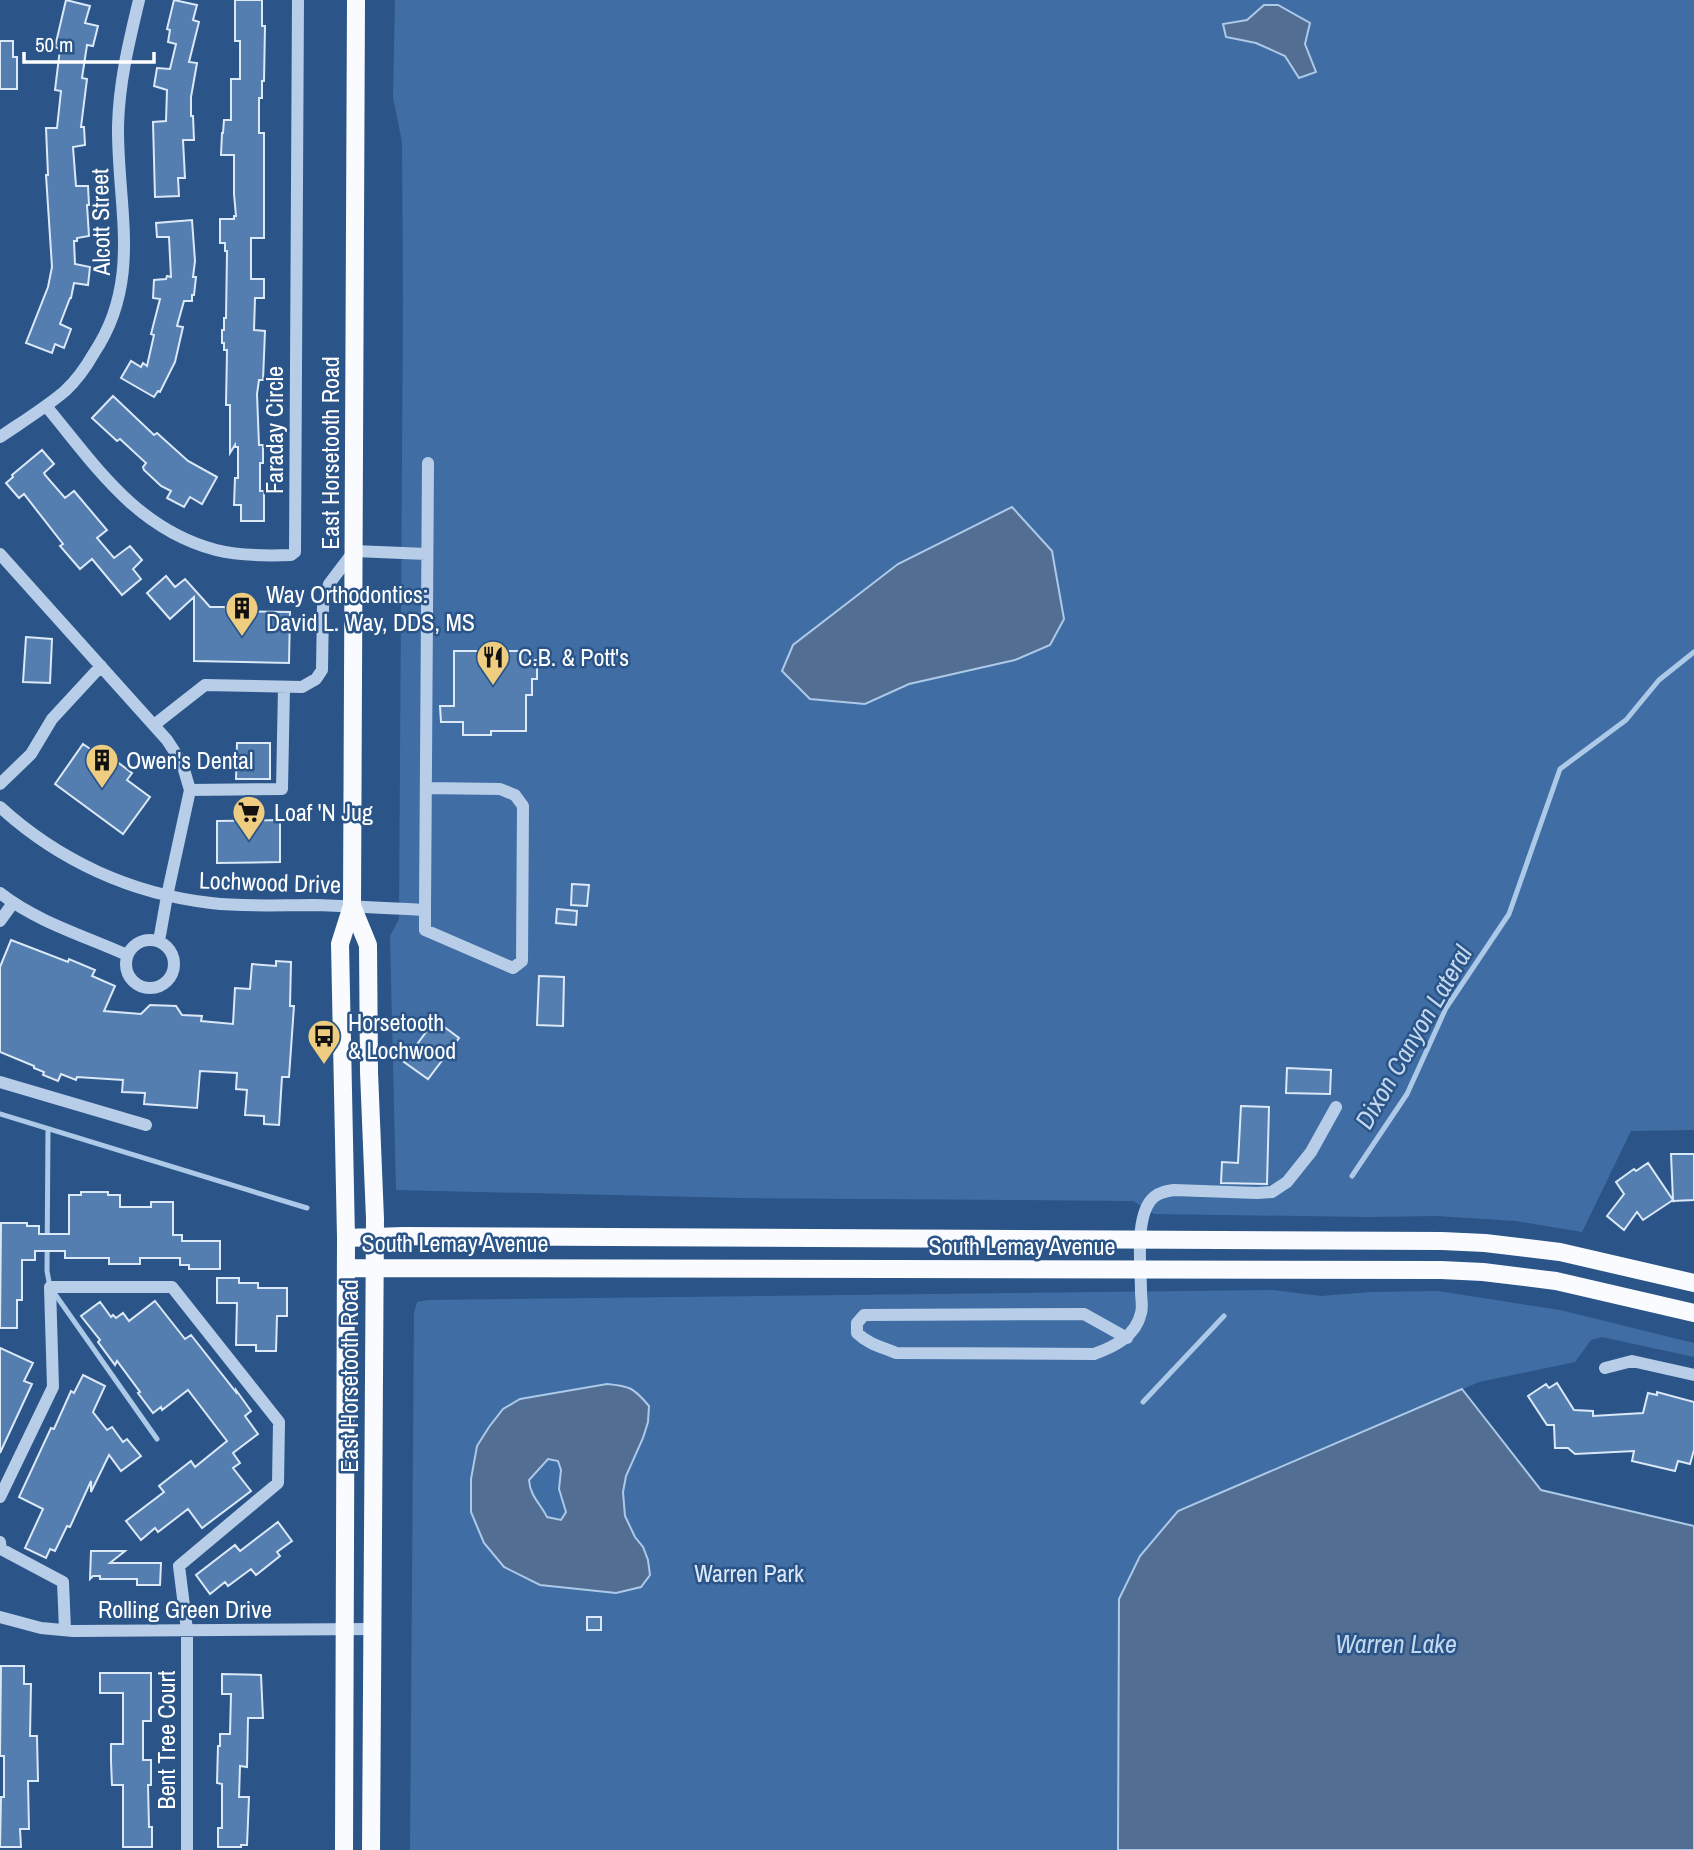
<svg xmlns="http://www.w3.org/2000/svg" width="1694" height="1850" viewBox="0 0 1694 1850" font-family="'Archivo Narrow',sans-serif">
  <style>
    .green { fill: #406ea4 }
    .water { fill: #526f93; stroke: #adc9e8; stroke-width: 2; fill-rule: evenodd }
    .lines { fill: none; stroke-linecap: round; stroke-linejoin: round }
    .stream { stroke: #adc9e8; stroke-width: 5 }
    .building { fill: #537eaf; stroke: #dbe8f7; stroke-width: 2 }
    .minor { stroke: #b8cee8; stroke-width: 12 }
    .major { stroke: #f9fbfe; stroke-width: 18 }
    .labels { text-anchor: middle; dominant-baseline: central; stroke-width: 5; stroke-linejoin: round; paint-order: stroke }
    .street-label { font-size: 24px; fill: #fff; stroke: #2b5588 }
    .poi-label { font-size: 24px; fill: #fff; stroke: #2b5588; text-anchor: start }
    .park-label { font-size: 24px; fill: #dbe8f7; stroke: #2b5588 }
    .water-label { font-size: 26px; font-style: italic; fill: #c3d8ef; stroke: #2b5588 }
  </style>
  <rect width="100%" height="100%" fill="#2b5588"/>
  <path class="green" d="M395,0H1694V1130L1631,1131L1582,1232L1516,1221L1437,1216L1369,1217L1154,1214L1133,1201L741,1198L396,1190L390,936L399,919L403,302L402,142L393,97Z
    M1272,1290L1321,1296L1371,1292L1438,1291L1560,1310L1694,1343V1357L1602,1337L1591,1340L1575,1362L1479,1382L1178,1511L1140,1556L1119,1599L1118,1850H410L414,1313L417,1302L428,1300Z"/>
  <path class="water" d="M1264,5H1278L1310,23L1305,44L1316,72L1299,78L1285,56L1256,43L1226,37L1223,24L1247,20Z
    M1012,507L1052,551L1064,619L1050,645L1015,660L909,684L865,704L810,699L782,671L793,645L898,564Z
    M607,1384C630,1386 634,1388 649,1406L648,1422L643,1438L626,1476L623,1492L625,1516L635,1537L643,1547L648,1560L650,1575L641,1587L616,1593L540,1585L504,1567L484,1543L471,1512V1479L477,1446L489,1427L503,1409L520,1399ZM548,1459L558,1461L561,1470L559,1489L566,1512L561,1520L547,1517C540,1503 530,1496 529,1480Z
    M1462,1389L1541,1490L1694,1526V1850H1118L1119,1599L1140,1556L1178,1511Z"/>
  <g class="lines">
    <path class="stream" d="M0,1114L307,1208
      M48,1129L47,1271L50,1287L157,1439
      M1352,1176L1407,1094L1446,1008L1509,914L1560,769L1626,720L1659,680L1694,652
      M1143,1402L1224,1316"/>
  </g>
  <path class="building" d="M66,0L90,6L85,23L98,26L93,46L87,45L82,78L87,79L81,127H84L85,145L73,147L76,186H88L89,205H87L89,236L77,238V241H74L75,264L90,267L88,285L74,283L71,298H70L60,324L71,329L64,348L55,344L52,353L26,343L48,287L52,267L46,175H48L46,128H57L61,91L55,90L60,49L55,47Z
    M174,0L197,5L193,20L199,22L189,62L197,63L191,97V116H193L194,140H183L185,178H178L179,196L155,197L153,122L166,121L167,90L154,86L157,68L170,69L176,44L168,42L170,30L167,29Z
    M235,0H262V26H265L264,81H262V98H259V133H264V238H251V279H264V298H255L254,330L265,331L263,380H259L257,394L259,445H263V463H260V491H264V521H241V505H234L235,478H238V447H235V445L230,453V405H226L227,350H224V343H222V330H224V318H226L227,251H225V243H220V219H234V216H236L234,194V155H221L222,133H223L224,120H231V79H240V41H235Z
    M0,41H13V57H17V89H0Z
    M192,220L195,261L193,277H196L194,295H192V301H184L177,326L183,327L175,362L160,392L158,391L154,397L121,378L131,361L141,367L143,363L147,366L154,335L151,334L160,299L153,298L154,280L166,279L167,276L171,277L169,237H157L156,223Z
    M113,396L154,435L157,433L188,461L217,477L202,504L190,497L184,507L167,498L171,491L161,486L144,470L143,467L146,463L120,439L117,441L92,418Z
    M42,450L54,464L44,473L45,475L65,498L74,491L107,530L97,538L114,558L130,546L142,560L133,569L141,579L122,595L92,559L80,569L60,546L63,544L24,494L19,498L6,483L13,477L12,475Z
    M166,576L175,587L185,579L210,607H225L227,611L290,612L289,663L194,661V597L170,619L147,593Z
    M26,637L52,639L50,683L23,682Z
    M454,651H532V660H537V679H532V695H526V731H491V735H463V722H441L440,706H454Z
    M237,743H270V779H236Z
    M83,744L109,762L112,758L132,773L127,780L150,797L123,834L55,784Z
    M280,820V862L217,863V821Z
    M572,884L589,885L587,906L571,905Z
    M557,909L577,911L576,925L556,923Z
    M11,940L68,962L69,959L95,970L92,976L115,986L104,1011L141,1014L150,1005L176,1006L182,1015L202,1016L201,1021L233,1024L235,988L250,989L252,964L276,966V961L291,962L290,1006H294L289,1077H282L279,1125L264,1124V1116L245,1115L247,1090L236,1089L237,1073L200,1071L197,1108L144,1104L145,1093L122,1092L123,1080L77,1077L76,1080L61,1074L58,1081L43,1075L44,1072L34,1068V1066L0,1052V967Z
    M539,976L564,977L563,1026L537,1025Z
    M435,1020L459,1038L428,1079L404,1062Z
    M1287,1068L1331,1070L1330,1094L1286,1093Z
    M1241,1106L1269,1107L1267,1184L1221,1183L1222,1162L1238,1163Z
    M1671,1154H1694V1200L1673,1201V1200L1643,1220L1637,1212L1624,1230L1607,1216L1624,1194L1616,1182L1634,1169L1636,1171L1648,1163L1673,1200Z
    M81,1192H108V1195H120V1207H151V1202H173V1235H182V1241H220V1269H189V1265H180V1258H140V1264H109V1258H65V1251H35V1260H22V1300H17V1328H0L1,1223H27V1226H39V1234H69V1195H81Z
    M217,1278H239V1283H258V1288H287V1316H277L276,1351H256V1345H236L237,1303H217Z
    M155,1301L185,1339L191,1335L236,1392V1390L251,1411L245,1416L258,1434L233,1453L240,1463L233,1468L251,1491L202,1528L188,1509L158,1532L155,1528L141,1540L126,1521L164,1492L159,1486L191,1461L195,1467L227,1441L188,1390L162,1410L161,1407L153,1413L138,1393L140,1392L117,1361L115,1365L98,1342L100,1340L81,1316L100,1302L111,1317L113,1315L116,1318L123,1313L129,1321Z
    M0,1348L33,1363L24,1381L32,1384L0,1453Z
    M83,1375L105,1386L93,1412L107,1430L112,1427L123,1442L127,1439L141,1456L121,1471L109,1455L91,1492V1481L70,1527L67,1526L55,1551L50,1549L46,1558L25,1548L43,1509L19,1497L51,1428L54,1429L71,1391L74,1393Z
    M1557,1383L1574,1410L1593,1411V1416L1643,1413L1648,1393L1657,1395V1392L1694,1402V1450L1690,1464L1678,1461L1675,1471L1632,1461L1634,1451L1575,1454L1568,1448H1555L1554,1425H1547L1528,1396L1546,1384L1549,1388Z
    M278,1522L292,1541L277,1552L280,1556L256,1575L251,1569L228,1586L225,1582L210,1594L196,1575L235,1545L240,1551Z
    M91,1551H125L110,1563H161L160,1585H137V1579H100V1576H93L90,1579Z
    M587,1617H601V1630H587Z
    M1,1666H24V1684H31L30,1736H37L38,1781H28L29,1829H20L21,1847H0L1,1797H4V1756H0Z
    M100,1673H151V1721H143V1760H151V1785H148L149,1827H152V1847H123V1785H112L111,1761V1744H123V1693H100Z
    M222,1674L261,1675L263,1718H248L247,1767L240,1766L239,1797H249L247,1845H241V1847H218V1828H222V1784L217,1783L218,1746H220V1734H230L231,1694H222Z"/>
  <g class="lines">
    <path class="minor" d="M46,406C95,465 136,529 216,550C240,556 266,556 291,555L295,552L298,0
      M0,437C22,422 45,408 65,391C77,380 86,367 94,353C143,280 117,206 118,126C119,82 129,42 139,0
      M0,554L167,740L182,763L190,790L167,896L159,941
      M154,725L205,685L302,687L316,679L322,670L323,606L329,584L354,551L427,554
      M0,784L31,754L52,719L101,666
      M190,790L282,789L284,687
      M0,807C59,861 132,894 211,903C245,907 279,905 313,905C351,906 388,908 425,910L428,463
      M0,893C37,922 85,936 127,955
      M425,910V930L513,968L522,961L523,806L515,795L500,789L426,788
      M0,921L13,903
      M126 964a24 24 0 1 1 48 0a24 24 0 1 1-48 0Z
      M0,1082L146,1125
      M1127,1338L1084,1314L864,1315L857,1323V1333C868,1344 882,1347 896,1353L1094,1354C1114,1347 1136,1336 1141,1313C1143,1307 1141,1298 1141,1292C1141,1267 1134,1214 1154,1197C1160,1192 1167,1191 1174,1190L1257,1193L1272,1192L1287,1182L1311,1152L1336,1107
      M1605,1368L1632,1361L1694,1375
      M0,1497L53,1387L50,1287H172L279,1422L278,1483L179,1566L187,1630V1850
      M0,1542L1,1549L63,1582L65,1630
      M0,1617L41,1628L73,1631L372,1629"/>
    <path class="major" d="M352,906L368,945L369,1072L375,1219L371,1850
      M346,1238L403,1236L1442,1241L1485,1243L1560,1252L1694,1283
      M346,1268L1441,1270L1483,1272L1556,1281L1694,1313
      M344,1850L346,1238L340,944L352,906L356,0"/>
  </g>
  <defs>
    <symbol id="building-pin" viewBox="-11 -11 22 30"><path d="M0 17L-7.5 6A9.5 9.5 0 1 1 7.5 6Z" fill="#eecd80" stroke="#2b5588"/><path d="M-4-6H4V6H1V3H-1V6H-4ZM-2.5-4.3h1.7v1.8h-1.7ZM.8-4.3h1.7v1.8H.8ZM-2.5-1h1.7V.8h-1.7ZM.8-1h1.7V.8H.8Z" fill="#111"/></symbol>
    <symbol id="restaurant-pin" viewBox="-11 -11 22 30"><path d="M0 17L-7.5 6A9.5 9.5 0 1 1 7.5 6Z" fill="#eecd80" stroke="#2b5588"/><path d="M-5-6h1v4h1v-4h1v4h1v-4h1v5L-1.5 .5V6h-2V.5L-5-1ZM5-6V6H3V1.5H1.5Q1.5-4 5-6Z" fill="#111"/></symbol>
    <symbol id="supermarket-pin" viewBox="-11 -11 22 30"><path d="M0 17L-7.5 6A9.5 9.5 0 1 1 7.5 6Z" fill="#eecd80" stroke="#2b5588"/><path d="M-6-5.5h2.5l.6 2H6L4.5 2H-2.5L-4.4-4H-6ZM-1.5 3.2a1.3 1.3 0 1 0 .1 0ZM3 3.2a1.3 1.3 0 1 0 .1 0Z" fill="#111"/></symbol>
    <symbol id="bus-pin" viewBox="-11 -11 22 30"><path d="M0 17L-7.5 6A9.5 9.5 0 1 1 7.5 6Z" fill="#eecd80" stroke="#2b5588"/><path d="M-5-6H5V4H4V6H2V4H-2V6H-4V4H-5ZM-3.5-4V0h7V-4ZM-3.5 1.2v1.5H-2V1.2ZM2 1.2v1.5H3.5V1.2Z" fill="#111"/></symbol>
  </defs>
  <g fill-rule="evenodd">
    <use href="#building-pin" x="223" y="589" width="38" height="52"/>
    <use href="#restaurant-pin" x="474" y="638" width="38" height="52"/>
    <use href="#building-pin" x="83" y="741" width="38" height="52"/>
    <use href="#supermarket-pin" x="230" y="793" width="38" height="52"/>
    <use href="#bus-pin" x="305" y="1017" width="38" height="52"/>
  </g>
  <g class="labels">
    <g class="street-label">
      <text transform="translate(100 222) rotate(-91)">Alcott Street</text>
      <text transform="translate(274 430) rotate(-90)">Faraday Circle</text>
      <text transform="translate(330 453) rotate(-90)">East Horsetooth Road</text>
      <text transform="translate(270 882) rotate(2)">Lochwood Drive</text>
      <text x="455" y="1243">South Lemay Avenue</text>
      <text x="1022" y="1246">South Lemay Avenue</text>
      <text transform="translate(349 1376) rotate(-90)">East Horsetooth Road</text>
      <text x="185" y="1609">Rolling Green Drive</text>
      <text transform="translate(166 1740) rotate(-90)">Bent Tree Court</text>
    </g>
    <g class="poi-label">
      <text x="266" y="594">Way Orthodontics:<tspan x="266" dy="28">David L. Way, DDS, MS</tspan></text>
      <text x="518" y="657">C.B. &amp; Pott's</text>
      <text x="126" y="760">Owen's Dental</text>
      <text x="274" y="812">Loaf 'N Jug</text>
      <text x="348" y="1022">Horsetooth<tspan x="348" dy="28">&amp; Lochwood</tspan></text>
    </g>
    <g class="park-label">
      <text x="749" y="1573">Warren Park</text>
    </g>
    <g class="water-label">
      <text transform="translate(1413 1037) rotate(-60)">Dixon Canyon Lateral</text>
      <text x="1396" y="1643">Warren Lake</text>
    </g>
  </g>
  <path d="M24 52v10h130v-10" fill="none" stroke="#ffffff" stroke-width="3.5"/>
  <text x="35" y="52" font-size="21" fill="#ffffff" stroke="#2b5588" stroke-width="5" paint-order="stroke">50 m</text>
</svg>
